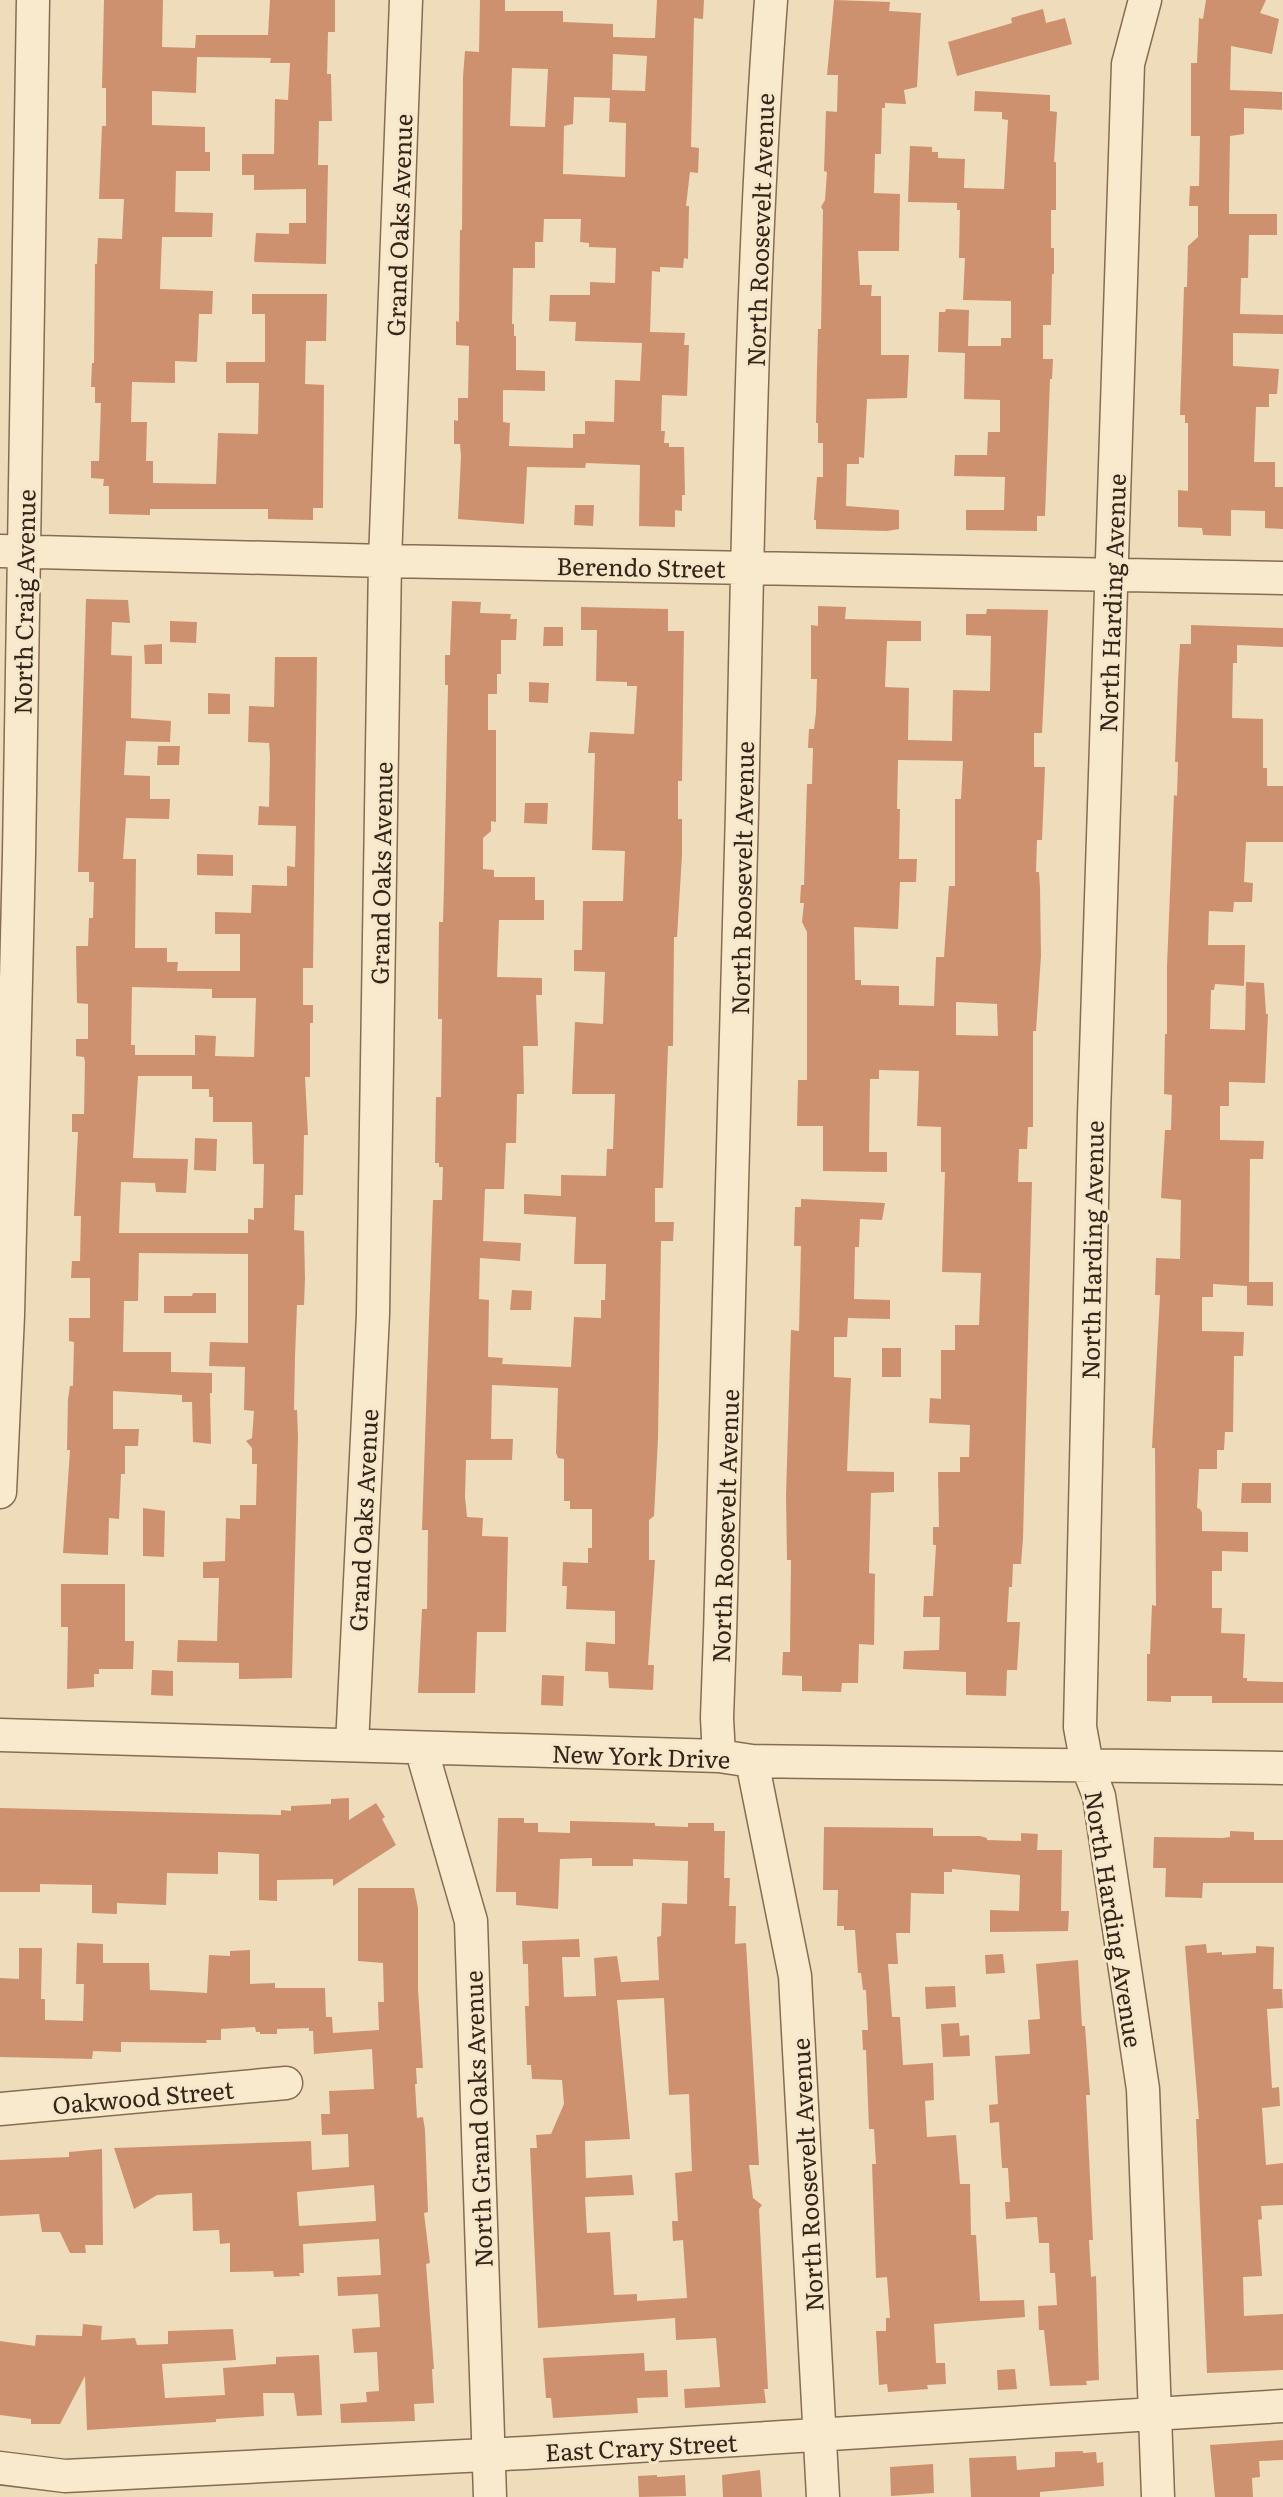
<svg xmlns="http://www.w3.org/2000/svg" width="1283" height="2497" viewBox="0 0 1283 2497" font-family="Literata,serif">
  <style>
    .building { fill: #ce916f; fill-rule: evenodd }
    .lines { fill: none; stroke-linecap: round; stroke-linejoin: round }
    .minor-casing { stroke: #866c54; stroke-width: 35 }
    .minor { stroke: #faeacd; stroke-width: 32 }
    .labels { text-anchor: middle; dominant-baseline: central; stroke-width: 6; stroke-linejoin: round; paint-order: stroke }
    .street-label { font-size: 24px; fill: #34251a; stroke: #f6e7ca }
  </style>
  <rect width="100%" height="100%" fill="#efdcba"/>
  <path class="building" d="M104,0H163L162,47L195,48L196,35H268L270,0H335V32H328L327,74H331L332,121H319L318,165H328L326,264L255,262L254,260L256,233L289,234V223H306V189L254,190V175H242V154H274L275,99L288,100L290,63H270L271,58L197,57L196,93L152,91V125L205,127V152H210V171H176L175,212L213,213L212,237H162L160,289L213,291L212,314H199L197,362L175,361V383L132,382L131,422H147L146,461H153V483L216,484L218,433L258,434L259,383H226V362H265V314H252V294H327L326,341H306L305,384L324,385L323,508H313V520L268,519V509H150V515L109,514V486H103L104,479L91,478V461H99L101,403H95V387H91L92,363H94L95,264H97L98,238L122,239L124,199H99L102,126H106V88H102Z
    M480,0H505V11H563V22L613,24V37L648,38H655L657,0H704L703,19L694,18L691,147L699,148L698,173L690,172L686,206H689L688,259L684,258L683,268L660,267V272L652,271L650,332L685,333L684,345H689L687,396L662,395L661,431H665L664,443H669V447H684L685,495H682V511L675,510V527L639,526L640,465L586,463L585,468L527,467L524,524L458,519L461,456L460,444H454V420L458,421V398H468L469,346L456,345V321L459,322L460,230H462L463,77L465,51L479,52ZM613,54L647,56L645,91L612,90ZM512,68L548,69L545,127L510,126ZM574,97L610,98L609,122L626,123L625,177L563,174L564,126L573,124ZM544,219H581L580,242L589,243V247L616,248L615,283L590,282V295H550L549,321L576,322L575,341L642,343L640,381L615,380L614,422L585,421V434H573V448L509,446L510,423L503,422V390L545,391V371L516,370V336H514V324H512L513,268H535V242H543Z
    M834,0L890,2L889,11L921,13L917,87L904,90L906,104L885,103V108H882L881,154H875L874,193L900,194L899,251H858L860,285H872L871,296H881V355H909L907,398L867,399L864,458L859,457V464H847L846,506L899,510V529L887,531L816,529V520H814L817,477H823V443H818V423H816L817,368L818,329H821L823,210L821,207L825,200L827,172L824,171L826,111L837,112L838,75H827Z
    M1206,0H1266L1260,13L1279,19L1272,54L1231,46L1230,90L1282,92V110L1244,108V134L1230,136L1229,203V214H1277V235H1249L1248,278H1241L1240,314L1283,315V334L1233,333V366L1279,369L1277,394H1269V407H1256L1254,462H1275V487H1283V529L1265,528V511L1231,510V536L1203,535L1202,528L1178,527V490L1188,491V423H1185V415H1180L1184,287H1187L1188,246L1198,237V206H1189L1190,186H1199L1200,136H1191V63H1197L1199,18L1203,19Z
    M1043,9L1046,23L1065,18L1072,44L957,76L948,42L1012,23L1011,18Z
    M975,91L1050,95V111L1057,112L1054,162H1056V210H1051V248H1054V274H1052L1051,325H1043V359H1053L1052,379H1050L1045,516H1037V531L966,530V510H1004L1005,477L954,476L955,455H987L988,432H1000V400L964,399L965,353L938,352L939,312H945L946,309L969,310L968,346H1001V338H1011V301L963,300L965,258H959L960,210H957V203L908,202L910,146L932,147V152H938V158L965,159L964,188L1004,189L1008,120L1002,119V112L974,111Z
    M575,505H594L593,526L574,525Z
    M86,599L128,600L130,623L112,622L111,655L132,656L131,718L171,721L170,742L126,741L124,775L150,776V799H170L169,819L126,818L123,859H136L135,948H167V962H178L177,971H240V934H215V912L251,913L252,885L287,886V866L295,867L296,826L258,825L259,806L269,807L270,756L269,743L248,742L249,706L274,707L275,657H317L313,968H303V1005H313V1023H310V1077H305L308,1135H304L303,1195H295L294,1230L304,1231L305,1279L304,1305H297L295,1357L294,1410H297L298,1437L292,1678L239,1679V1663L177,1662L178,1640L217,1641L219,1578H203V1562L225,1561L226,1518L240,1519V1505H256L257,1464H252V1448L246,1441L252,1438L254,1411L244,1410L245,1367L209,1366L210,1342L248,1343V1254L139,1253L138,1301H124L123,1352H171V1372L212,1373V1393H210L211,1444L193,1442L192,1402H182V1395L113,1391V1429H139L138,1446H125V1474H121L119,1519L109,1518L108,1555L63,1553L70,1450H67L68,1399L70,1386H73L74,1342L69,1341V1318H90V1278H71L72,1261H80L81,1216H74L78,1132H72V1114H84L85,1062L84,1057L76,1056V1039H88V1004L77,1003L76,946H88L89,918H93L94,882H89V872H78ZM132,987L212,989V998H256L254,1057L215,1056L216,1036L195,1035V1055H135V1045H131ZM138,1076H192V1089H209V1097H213V1122H252L253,1164H264L263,1208H254V1220L248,1219V1233H119L121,1182L155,1183L156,1192L186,1193L188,1159L133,1158Z
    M452,601L481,602L480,613L511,614L510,619H517L516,640H501V674H497V694H488V730H496V822L491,821V831L483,838V869L494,870V877H535V900H544V920H499L497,977L542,978V995H536L538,1046H523L524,1094H517L516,1143H506L504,1189H485L483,1241L521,1243L520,1261L480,1258L479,1299L489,1300L488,1357L503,1358L502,1364L571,1367L574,1317L601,1318V1300H605L606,1264H574L576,1217L524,1214V1194L561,1196V1175L606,1176L607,1149H613L615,1094H572L575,1022L603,1024L605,972L574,971V950H582L583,901H623L625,851L592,850L595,753H588L590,732L634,734L637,686H627V682L596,681L597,630H581V607L668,609V631H684L682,781H678V819H682V855L677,937H674L673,1046H668L663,1188H655V1222H674L673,1241H661L658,1438L654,1516L649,1520V1560H655L648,1665H654L653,1690L609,1688L608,1672L585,1671L586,1642L615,1644V1611L566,1609L567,1586H562L563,1562L588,1563V1548H592V1509H570V1501H564V1459L558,1458L556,1453L558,1388L492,1385L491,1439H513L512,1460H466L465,1497L467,1517L483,1518L482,1536L508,1537L506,1632H477L475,1693H418L422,1609H427L428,1530H422L433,1200H442L443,1167H439V1163H435L436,1097H441L442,1019H438L439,922H443L444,887L448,685H445V655H450Z
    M818,606L846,607L845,619L921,621V641H887L885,687L909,688L908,740L952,741L953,690L990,691L991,636L966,635V614H986L987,609L1048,610L1042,733H1034V767H1045L1042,840H1037L1036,872H1039L1040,888L1041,956L1036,1031H1033V1127H1028L1027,1149H1019L1018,1182H1032L1023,1539L1021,1564H1013L1012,1587H1009L1007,1622H1020L1019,1639L1017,1670H1007L1006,1696L966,1695V1672L903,1669L904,1651L939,1650L940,1617H923L924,1596H933L936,1545H933V1527H939L938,1472H960V1457H969L970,1425L929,1423L930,1398L941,1399V1350H955V1325H979L981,1273L942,1272L945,1172H941V1127L917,1126L919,1071L879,1070V1079H870L869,1152H887V1172L823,1171V1126H797L798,1080H807V932L802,922L804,903H800L801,885H804L807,784H812L813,748H808L809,729H814L816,712L817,679H811V625L818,626ZM898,760L963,761L961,799H955V886H949L944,957H936L934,1006L899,1005V986L861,985V980H855L854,927L898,929L900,882H916L917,859H899L900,809H897ZM956,1002L997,1004L998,1036L956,1035Z
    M170,621L197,622L196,643L170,642Z
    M1191,625L1283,628V647L1237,645V663H1233L1232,718L1263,719V768H1267V786H1283V842H1246L1244,882L1253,883L1252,902H1234L1233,912L1209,911L1208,945H1245L1244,986L1215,984L1214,990H1211L1210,1029L1245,1030L1246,982L1264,983L1266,1014H1268L1265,1083L1229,1082V1106H1220V1140L1264,1141L1263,1159H1250L1249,1282H1273V1306L1247,1305V1286L1213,1284V1297H1202V1331L1244,1332L1243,1356H1234L1233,1432H1225L1224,1450H1217V1469H1199L1197,1508L1200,1509L1202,1513V1531L1248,1532V1552L1222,1551V1571H1212V1608H1222L1221,1633L1245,1634L1243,1678H1247V1681L1283,1682V1703H1212V1696H1171V1702L1147,1701V1654H1150L1152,1605L1156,1606L1155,1448H1152L1160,1295H1155L1156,1258L1180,1259L1181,1200L1161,1198L1165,1130H1171L1172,1095L1164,1094L1165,1034H1167V966L1174,795L1177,796L1178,762H1175L1178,681L1180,644H1191Z
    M544,627H563V646H543Z
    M162,644V664H145L144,645Z
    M529,682L549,683L548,703L529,702Z
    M208,693L230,694V714H208Z
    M158,746H180L179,765H157Z
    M525,803H548L547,824L524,823Z
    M197,854L233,855V876L197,875Z
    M195,1138L217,1139L216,1171L194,1170Z
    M801,1199L885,1203L882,1220L860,1219L859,1247H855L854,1299L890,1300V1319L848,1318L847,1337H834V1377L851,1378L847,1471L894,1472V1492L871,1493L869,1573L875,1574L874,1645L859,1644L858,1683H842L841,1692L802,1691V1676L782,1675L783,1652H790L791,1560H787L786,1495L791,1330L799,1331L801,1246H794L795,1207H801Z
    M512,1290L532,1291L531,1310H510Z
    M193,1293H216V1313H164V1296H192Z
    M882,1348H901V1377H882Z
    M1242,1483H1271V1503H1241Z
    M143,1508L165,1511L164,1557L143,1556Z
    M61,1584H125V1641H134L133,1669H99V1674H94V1687L67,1689L68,1627H61Z
    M152,1670L173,1671V1696L151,1695Z
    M542,1675L564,1676L563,1706L541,1705Z
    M349,1798V1820L376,1803L385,1817L382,1819L396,1845L333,1886V1879L277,1880V1901L259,1900V1854L218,1852V1874L167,1873L166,1905L117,1903V1914L92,1913V1885L40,1884V1892H0V1808L281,1815V1810L291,1811V1806L331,1804V1799Z
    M498,1818H524V1823H538V1832L570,1833V1821L655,1823V1826L688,1827V1823H714V1831H725L724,1878H730L729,1906H736L735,1944L746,1943L759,2165H749L753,2198L762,2205L759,2209L768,2389H764L766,2403L685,2408L684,2389L720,2387L716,2338L676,2340L675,2318L538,2328L530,2148H537L536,2135L551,2134L564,2104L562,2080L532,2079L531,2065H527L525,2006H529L528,1964H523L522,1941L579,1939L580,1957H562L564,1997L596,1996L594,1958L617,1956L621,1982L659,1980L657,1937L661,1936L662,1903L687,1904L688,1861L633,1859V1866H592V1858L560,1859L558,1909L516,1905V1892H496ZM664,1998L669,2095L689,2094L692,2171L675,2173L678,2221H672L673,2241L683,2240L687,2298L637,2301V2294L614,2295L610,2232L587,2233L585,2197L634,2195L632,2175L586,2178L585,2141L630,2139L617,2000Z
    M824,1827L933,1828V1836H980L987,1838V1840L1021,1841V1833L1038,1834L1037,1850H1062L1061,1911H1069L1068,1931L990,1932V1910L1019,1911L1020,1875L952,1869V1872H944V1894L911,1893L910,1933H896L898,1964H888L892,2017H900L903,2065L933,2063L934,2100L925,2101L927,2137L956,2135L960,2184H970L971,2235H976L980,2301L1024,2300L1025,2317L934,2324L936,2363H945L946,2384L927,2385L928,2389L888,2392L887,2384L879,2385L876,2331H886V2318H890L887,2277L876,2278L872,2164H876L874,2129H869L866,2050H863L862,2030H868L866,1990H863L861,1973H858L855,1930H844V1926H837L838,1890H823Z
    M1230,1831L1254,1832V1840H1283V1883H1203L1202,1898L1165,1897L1166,1868H1153L1154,1837L1222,1838L1230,1837Z
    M358,1888H414L418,1908V1989L423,2068H416L417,2084H415L417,2118L423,2117L425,2130L428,2212L424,2213L430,2263L426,2264L434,2369H432L434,2403L414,2404L415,2421L341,2423L340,2404L367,2402L366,2392L379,2391L377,2352L354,2353L352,2329L380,2327L378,2294L338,2296L337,2277L381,2275L379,2239L303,2244L304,2273H299L300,2276L274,2277L273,2271L230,2272V2243L220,2244L219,2230L193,2231L192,2193L157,2195L134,2209L114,2148L311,2141L312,2170L349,2167L348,2134L322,2135L321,2114H330L329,2091L374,2089L372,2049L314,2054L313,2031H309V2028L277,2029V2034H260V2032H256L255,2027L221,2029V2040H206L207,2043L121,2042V2052L93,2051L92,2059L0,2057V1978L19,1979V1948H42L41,1999H45V2020L83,2021L84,1984H76L77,1943L103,1944V1963H149L150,1990L173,1991L207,1993L209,1955L230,1956V1951L250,1950V1984L275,1983V1988H325L326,2017H332L333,2033L379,2030L378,2002H384L383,1963L358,1961ZM374,2185L376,2221L299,2226L297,2192Z
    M1206,1944L1207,1953L1222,1952V1955L1256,1953V1946L1274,1947L1273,1989H1282L1283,2008L1267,2009L1272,2088L1279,2087L1280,2106L1262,2108L1266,2165L1283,2163V2205L1261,2206L1262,2219L1258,2220L1262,2276L1243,2277L1244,2316L1283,2314V2370L1207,2373L1196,2119H1199L1185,1946Z
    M1003,1954L1005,1973L986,1974L985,1955Z
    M1078,1960L1082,2026H1085L1090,2095H1086L1093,2240H1089L1091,2277L1096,2276L1099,2380L1086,2381L1087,2385L1050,2386L1044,2330H1039L1038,2306L1057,2305L1055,2273H1050L1049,2243H1039L1037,2217L1006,2219L1005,2202H1010L1008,2168H1002L999,2122L990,2123L989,2105L998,2104L995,2056L1030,2054L1028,2020L1040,2019L1036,1964Z
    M955,1986L956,2007L926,2009L925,1987Z
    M959,2023L960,2036L969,2035L970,2056L943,2057L941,2024Z
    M102,2149L103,2245H85L86,2253H70L60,2232H42L39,2214L0,2216V2160L69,2157V2152Z
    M83,2324L102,2326L101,2340L135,2338L137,2345L168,2344V2331L233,2329L236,2360L162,2364L165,2398L225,2395L223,2368L276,2364V2357L319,2355L322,2415L297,2416L294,2393H263L264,2416L216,2419V2422L87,2430L85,2376L60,2424H31V2419L0,2415V2341L35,2346L36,2335L82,2336Z
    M644,2353L645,2371L667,2370L668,2397L637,2398L638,2413L553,2418L551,2398H546L543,2358Z
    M1015,2369L1017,2389L998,2390L997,2370Z
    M1283,2440V2460L1259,2461L1260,2477L1252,2478L1253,2497H1215L1210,2445Z
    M1083,2451V2453L1096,2452L1097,2463L1103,2462L1104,2486L1040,2492V2497H971L969,2458L1016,2456L1017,2470L1055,2467V2452Z
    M933,2464L934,2493L891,2496L890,2467Z
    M760,2470L762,2497H723L722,2475Z
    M657,2475V2477L685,2475L686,2496L639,2497L638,2476Z"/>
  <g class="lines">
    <defs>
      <path id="minor" d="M1145,0L1128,64L1094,1115L1080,1727L1087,1765L1099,1796L1143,2089L1158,2497
        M0,551L385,561L1283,578
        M0,1492L8,1315L19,854L33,0
        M0,1735L719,1756L752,1761L1283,1768
        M352,1745L373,1314L385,561L406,0
        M421,1748L471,1921L490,2497
        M719,1756L717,1718C728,1416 736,1114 742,811C748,541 751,270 771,0
        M752,1761L795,1976L823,2497
        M0,2109L286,2083
        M0,2468L65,2476L525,2453L1283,2406"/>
    </defs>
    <use href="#minor" class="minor-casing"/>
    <use href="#minor" class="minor"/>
  </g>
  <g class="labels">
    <g class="street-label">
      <text transform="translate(398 225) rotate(-88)">Grand Oaks Avenue</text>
      <text transform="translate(759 230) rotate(-88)">North Roosevelt Avenue</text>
      <text transform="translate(641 566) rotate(1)">Berendo Street</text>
      <text transform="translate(23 602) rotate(-89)">North Craig Avenue</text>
      <text transform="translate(1111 603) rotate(-88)">North Harding Avenue</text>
      <text transform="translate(380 873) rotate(-89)">Grand Oaks Avenue</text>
      <text transform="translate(741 878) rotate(-89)">North Roosevelt Avenue</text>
      <text transform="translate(1091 1250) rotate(-89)">North Harding Avenue</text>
      <text transform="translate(362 1520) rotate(-87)">Grand Oaks Avenue</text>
      <text transform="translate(724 1526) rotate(-88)">North Roosevelt Avenue</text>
      <text transform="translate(641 1755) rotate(2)">New York Drive</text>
      <text transform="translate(1115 1919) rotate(81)">North Harding Avenue</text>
      <text transform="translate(143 2096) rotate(-5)">Oakwood Street</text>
      <text transform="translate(477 2119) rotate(-92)">North Grand Oaks Avenue</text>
      <text transform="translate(806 2175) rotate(-93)">North Roosevelt Avenue</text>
      <text transform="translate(641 2446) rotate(-3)">East Crary Street</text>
    </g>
  </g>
</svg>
